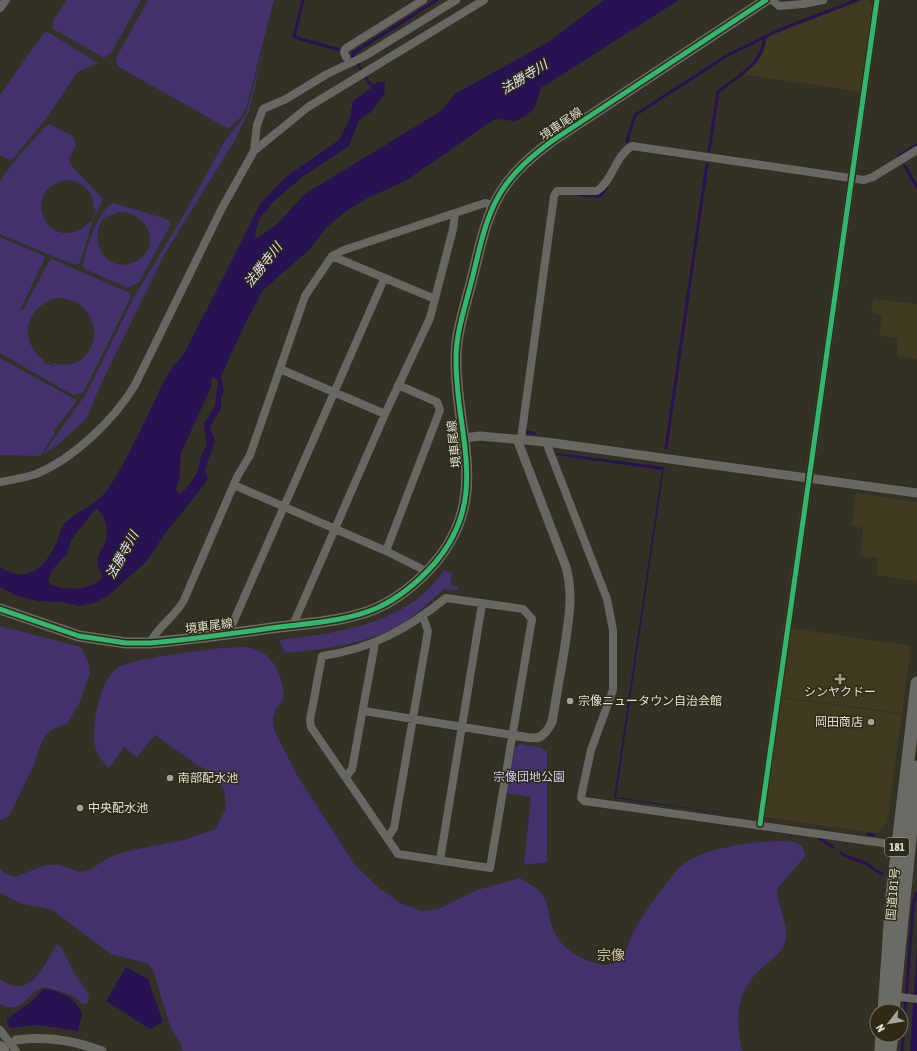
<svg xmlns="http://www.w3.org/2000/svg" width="917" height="1051" viewBox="0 0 917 1051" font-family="'Asap Condensed','Noto Sans JP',sans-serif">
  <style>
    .built { fill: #403a21 }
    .green { fill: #43326e; fill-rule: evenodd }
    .water { fill: #291251; fill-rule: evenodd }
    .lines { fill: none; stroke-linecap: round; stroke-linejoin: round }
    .stream { stroke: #291251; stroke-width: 3 }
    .minor { stroke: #696762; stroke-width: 8 }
    .tertiary { stroke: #696762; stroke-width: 9 }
    .secondary { stroke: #6b6a63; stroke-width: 11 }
    .trunk { stroke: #6c6a64; stroke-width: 13 }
    .motorway { stroke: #6f6d66; stroke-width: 14 }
    .cycleway-casing { stroke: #2f2a16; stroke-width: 8 }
    .cycleway { stroke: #33b770; stroke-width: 5 }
    .poi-dot { fill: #a5a296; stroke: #2f2a16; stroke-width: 1.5 }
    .labels { text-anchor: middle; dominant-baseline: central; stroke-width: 3; stroke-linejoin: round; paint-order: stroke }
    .shield { fill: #2f2a16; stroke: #aca99a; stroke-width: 1 }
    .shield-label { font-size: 11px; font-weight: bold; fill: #e2dfd3 }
    .street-label { font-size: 12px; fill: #e2dfd3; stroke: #2f2a16 }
    .poi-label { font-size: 12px; fill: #e2dfd3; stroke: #2f2a16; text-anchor: start }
    .park-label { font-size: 12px; fill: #d1caf4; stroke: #2f2a16 }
    .water-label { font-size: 13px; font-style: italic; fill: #e3e0f5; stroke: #2f2a16 }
    .quarter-label { font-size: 14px; fill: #ccc6ae; stroke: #2f2a16 }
  </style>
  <rect width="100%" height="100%" fill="#333026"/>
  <path class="built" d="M865,0H869L874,9L862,92L742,74L757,63L761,57L764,52L766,37L811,17Z
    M873,299L917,304V359L897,356L898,338L879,336L882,315L871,312Z
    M856,493L917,502V581L876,575L878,558L860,556L863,528L852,526Z
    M790,628L911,646L902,713L780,697Z
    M781,698L902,714L887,822L878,833L833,827V823L832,827L764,817Z"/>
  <path class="green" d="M67,0H141L111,53L104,58L53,29V21Z
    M148,0H274L246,108L241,117L229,128L225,127L119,67L117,64L116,58Z
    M48,32L98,63L79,71L76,74L48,116L13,159L10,160L0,155V95L33,48L44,33Z
    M266,40L249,111L235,140L164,255L100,386L87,418L60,443L42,455L86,394L134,297L182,218L225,141L246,114Z
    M50,124L74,137L76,146L69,159L71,165L103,199L92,223L80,263L77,265L62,260L0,234C0,223 0,189 0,182C4,173 43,126 50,124ZM70,180C83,183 95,192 93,208L96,209L93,220C88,223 82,230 74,232C39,242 24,183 70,180Z
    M114,203L163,218L168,220L171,224L139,282L128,288L85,269L83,265C85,250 99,208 114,203ZM120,212C152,213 162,252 132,263C102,274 87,233 106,216L107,217L101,224L111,215Z
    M0,237L42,255L45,258L20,310H23L49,261L52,259L130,293L131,297L83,393L73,395L0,353ZM56,298C104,298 106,360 66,365C58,365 52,363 45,361L55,365V367L43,362L44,360C17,340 26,307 56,298Z
    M0,358L76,400V402L54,431L55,433L40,456L0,455Z
    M444,570L452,574L450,585L458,587L457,590L444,589C432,600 420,611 406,621C371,644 326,649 285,653L279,640C338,633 409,624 444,570Z
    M0,626L81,647L89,664L90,674L79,704L67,723L50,731L43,739L32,769L10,814L5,819L0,820Z
    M220,648C230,648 242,646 251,648C274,653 283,677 284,698L275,710L273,719L274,730L297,775L354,864L380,889L400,903L422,911L438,909L477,890L520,878C527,883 538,888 542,894C549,904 548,915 552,926C558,948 583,962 605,965C611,965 617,963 621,958C627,951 630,939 634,931C640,920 647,910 654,900C661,890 670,878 678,869C699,848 750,842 779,841C792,841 804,841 805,856L777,889C777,903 788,926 786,937C784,953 774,957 763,967C736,991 736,1015 741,1048L744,1051H182L181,1044L170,1026L153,970L147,963L111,954L51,909L22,904L0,893V868L4,873L15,877L46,865H60L80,872L87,871L112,856L132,850L184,840L216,829L226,808L224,789L214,774L197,765L155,735L137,757L124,747L109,768C93,752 93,744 95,722C96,709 104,677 116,669C134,657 196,652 220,648Z
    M520,744L543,748V751H547V862L524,865L531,797L507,793L515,748Z
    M57,944L62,948L73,971L86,990L89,997L87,1004L81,1003L71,995L45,987C28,990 22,1017 0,1004V979C30,1002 44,965 57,944Z"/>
  <path class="water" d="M604,0H679L541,88L534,109L524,117L515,121L495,119L407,180L370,197L346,211L326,228L309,250L263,290L246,322L221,376L224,390L221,398V408L210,427L215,441L205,470L208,478L204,485L164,535L147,561L110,594L97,602L79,606L62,602L38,601L17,596L0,587V567C25,584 44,569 55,546C59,539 60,528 65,523C77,510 96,506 108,489C124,465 137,437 150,411C160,390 167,370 184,354L261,203L286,177L339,140L349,121L353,101L371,88L351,55L353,54L372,85L379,82H385L384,95L372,111L359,120L349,146L302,177L273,202L259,219L255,235L256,238H258L277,224L305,194L441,111L455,94L550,41ZM214,377L218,381L215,406L204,424L207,444L201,456L197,473L186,489L179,494L176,489L179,480L181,453L211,387V379ZM96,508C107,516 109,534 104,545C102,549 99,553 98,557C96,566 100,570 103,577C91,591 65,591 50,584L48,581L52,570L67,554L71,540Z
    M557,453L664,467L616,797L754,818L614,798L662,470L556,455Z
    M917,946V1051H910Z
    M126,967L148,979L163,1022L150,1029L106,1001Z
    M43,989C57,988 78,1000 82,1014L78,1031L38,1025L11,1028C8,1026 7,1023 7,1019L32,1001Z"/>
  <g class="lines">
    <path class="stream" d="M303,0L294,37L340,50
      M354,57L353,53L437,0
      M627,141L635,115L728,55L777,31L857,0
      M709,151L718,92C739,75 761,66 765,37
      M899,156L917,145
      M905,166L917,188
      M580,195L600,196L606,188
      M525,429L527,432L534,433
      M666,448L707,164
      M868,834L874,835
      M819,838L833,847
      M841,853C849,859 857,859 865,863C871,866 875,871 882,874
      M902,1051L913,907L916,893"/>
    <path class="minor" d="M772,0L779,6L803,4L823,0
      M0,8L6,0
      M346,57L344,52L345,49L423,0
      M254,151L257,125L263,109L286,99L327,74L363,57L456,0
      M332,256L435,299
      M280,369L385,414
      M521,439L554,196L557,191H597C613,180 615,156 632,146L864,180L873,177L917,150
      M546,442L607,599L613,630V690L591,750L582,792L581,798L584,801L897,845
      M0,482C12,480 24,478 36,474C73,459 114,420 135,385L222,208L254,151L308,107L484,0
      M234,485L386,551L420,568L426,573
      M386,551L440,410L437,402L398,385
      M446,598L523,609L532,619L490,868L398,854L311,727L310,720L322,656C372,649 407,629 446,598Z
      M293,625L385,414L430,318L453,229L455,214
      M228,634L384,279
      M150,643C158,626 175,617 184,600L237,477L250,455L305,296L332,256L344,250L485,203L493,205
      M364,711L512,735
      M346,777L352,769L375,643
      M760,824L877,0
      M388,837L394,828L428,631L423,617
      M440,860L482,604
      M892,996L917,999
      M0,1030L16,1051"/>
    <path class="tertiary" d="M464,438L480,436L546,442L917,493
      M512,735C534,738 541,744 552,722C556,698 560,675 564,652C568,623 574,596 566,567L517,439
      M16,1040C46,1036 74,1040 102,1051"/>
    <path class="secondary" d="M0,609L79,636L126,643H150C193,639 236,633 279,627C312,623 347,621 377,608C399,598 418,582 434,564C492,497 455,434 456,358C456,333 465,307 471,283C479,253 484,219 501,192C514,171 532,156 552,141L766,0"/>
    <path class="trunk" d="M884,1011L892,896L917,683
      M893,1011L917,767
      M881,1051L882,1035
      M890,1051L892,1035"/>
    <path class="motorway" d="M0,1048L2,1051"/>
    <defs>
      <path id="cycleway" d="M0,609L79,636L126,643H150C193,639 236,633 279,627C312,623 347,621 377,608C399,598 418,582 434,564C492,497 455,434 456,358C456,333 465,307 471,283C479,253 484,219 501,192C514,171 532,156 552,141L766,0
        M760,824L877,0"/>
    </defs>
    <use href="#cycleway" class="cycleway-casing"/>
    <use href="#cycleway" class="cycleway"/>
  </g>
  <g class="poi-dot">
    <path d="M838 673h4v4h4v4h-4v4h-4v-4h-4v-4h4z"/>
    <circle cx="570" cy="701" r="4"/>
    <circle cx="871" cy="722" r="4"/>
    <circle cx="170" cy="778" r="4"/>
    <circle cx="80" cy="808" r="4"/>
  </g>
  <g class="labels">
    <rect class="shield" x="885" y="838" width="24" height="18" rx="3"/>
    <g class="shield-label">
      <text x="897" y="847">181</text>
    </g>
    <g class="street-label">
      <text transform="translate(561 124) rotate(-34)">境車尾線</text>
      <text transform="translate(454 444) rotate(-96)">境車尾線</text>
      <text transform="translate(209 626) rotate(-7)">境車尾線</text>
      <text transform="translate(893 894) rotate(-85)">国道181号</text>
    </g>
    <g class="poi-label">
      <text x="840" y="692" text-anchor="middle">シンヤクドー</text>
      <text x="578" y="701">宗像ニュータウン自治会館</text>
      <text x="863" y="722" text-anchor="end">岡田商店</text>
      <text x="178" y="778">南部配水池</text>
      <text x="88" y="808">中央配水池</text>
    </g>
    <g class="park-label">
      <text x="529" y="777">宗像団地公園</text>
    </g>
    <g class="water-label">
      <text transform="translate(524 77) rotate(-32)">法勝寺川</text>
      <text transform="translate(263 265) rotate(-52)">法勝寺川</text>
      <text transform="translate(122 555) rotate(-61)">法勝寺川</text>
    </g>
    <g class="quarter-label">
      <text x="611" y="955">宗像</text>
    </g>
  </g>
  <g transform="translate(889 1023) rotate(239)"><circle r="19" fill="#2f2a16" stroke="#777262"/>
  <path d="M0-3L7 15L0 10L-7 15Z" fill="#a5a296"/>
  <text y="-6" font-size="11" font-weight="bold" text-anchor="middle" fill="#e2dfd3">N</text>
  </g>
</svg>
